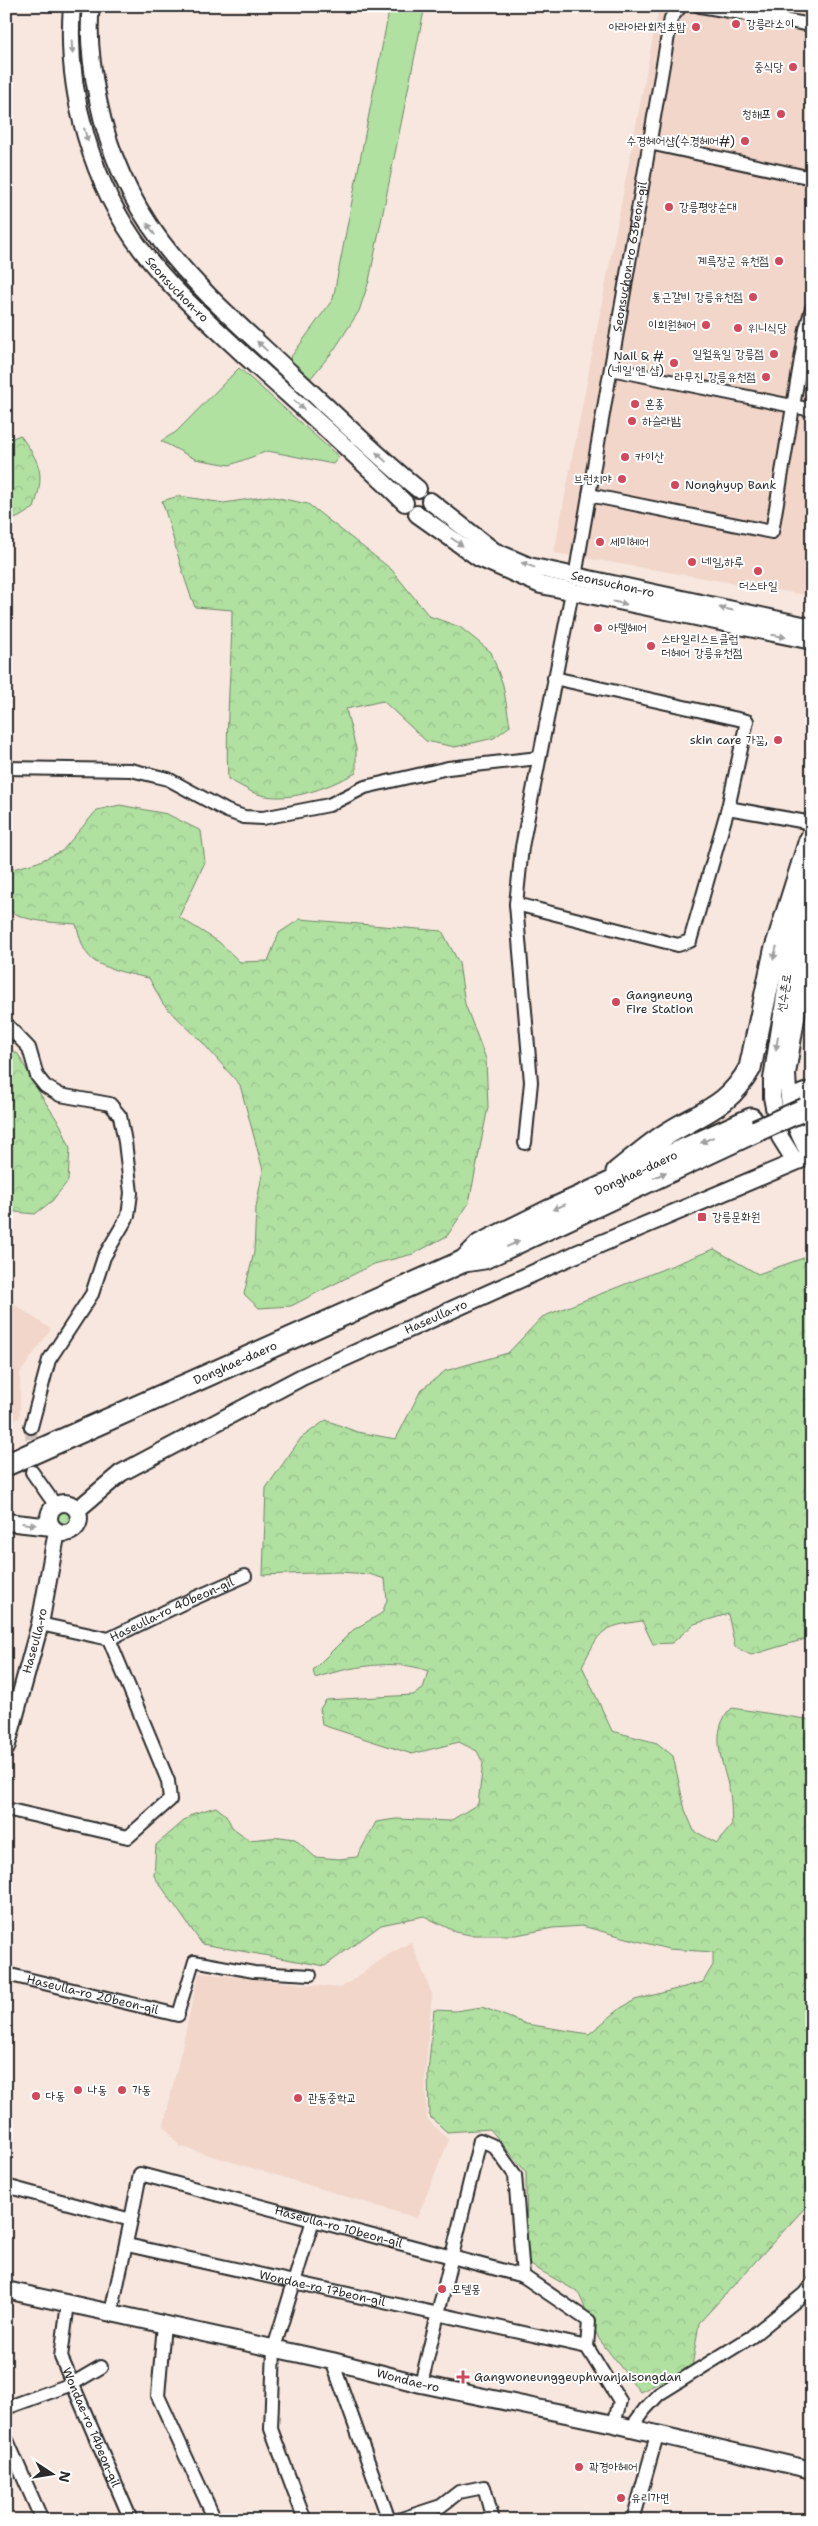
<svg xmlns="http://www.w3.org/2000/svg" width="818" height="2526" viewBox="0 0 818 2526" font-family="'Shantell Sans','Poor Story',sans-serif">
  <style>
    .built { fill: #f1d6c9 }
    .grass { fill: url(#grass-dots); stroke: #6e8666 }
    .forest { fill: url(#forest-crowns); stroke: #6e8666 }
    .park { fill: #b0e1a1; stroke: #6e8666 }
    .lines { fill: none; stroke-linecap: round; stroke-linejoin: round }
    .minor-tunnel { stroke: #cec1bb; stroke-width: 12; stroke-dasharray: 12 6; stroke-linecap: butt }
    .pedestrian-casing { stroke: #2b2b2b; stroke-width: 14 }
    .minor-casing { stroke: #2b2b2b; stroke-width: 16 }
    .tertiary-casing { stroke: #2b2b2b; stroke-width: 20 }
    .primary-casing { stroke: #2b2b2b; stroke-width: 25 }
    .pedestrian { stroke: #fff; stroke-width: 10 }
    .minor { stroke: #fff; stroke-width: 12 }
    .tertiary { stroke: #fff; stroke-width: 16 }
    .primary { stroke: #fff; stroke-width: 21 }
    .primary-bridge-casing { stroke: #2b2b2b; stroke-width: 25; stroke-linecap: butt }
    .primary-bridge { stroke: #fff; stroke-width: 21 }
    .oneway { fill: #a0a0a0 }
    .poi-dot { fill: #d1495b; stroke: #fff; stroke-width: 2 }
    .labels { text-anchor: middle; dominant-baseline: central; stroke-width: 4; stroke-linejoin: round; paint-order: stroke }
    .poi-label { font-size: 12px; fill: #2b2b2b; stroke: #fff; text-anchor: start }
    .street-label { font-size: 12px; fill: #2b2b2b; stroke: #fff }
  </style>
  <defs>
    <pattern id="grass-dots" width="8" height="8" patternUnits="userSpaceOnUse" patternTransform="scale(1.25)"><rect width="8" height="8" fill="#b0e1a1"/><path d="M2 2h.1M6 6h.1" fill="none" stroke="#98c18b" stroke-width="1.8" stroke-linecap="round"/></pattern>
    <pattern id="forest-crowns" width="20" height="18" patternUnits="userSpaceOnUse" patternTransform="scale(1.25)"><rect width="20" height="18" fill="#b0e1a1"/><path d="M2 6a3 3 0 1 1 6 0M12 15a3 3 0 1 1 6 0" fill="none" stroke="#98c18b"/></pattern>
  </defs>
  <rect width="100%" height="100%" fill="#f7e7df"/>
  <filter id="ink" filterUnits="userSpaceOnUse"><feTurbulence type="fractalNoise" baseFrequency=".02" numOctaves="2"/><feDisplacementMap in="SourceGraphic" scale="10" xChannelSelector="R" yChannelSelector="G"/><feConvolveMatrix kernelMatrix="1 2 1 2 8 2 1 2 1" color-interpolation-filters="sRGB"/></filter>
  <g filter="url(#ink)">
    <path class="built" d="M659,6H768L812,12V596L554,553Z
      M6,1299L51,1329L20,1373V1418L6,1423Z
      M411,1942L432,1994L425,2077L427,2119L449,2140L417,2218L179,2146L164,2125L199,1973L341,1988L388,1955Z"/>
    <path class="grass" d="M56 1518a8 8 0 1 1 16 0a8 8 0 1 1-16 0Z"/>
    <path class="forest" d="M20,435C41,464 45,473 34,508L19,517L6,522V441Z
      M179,496L224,503L269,496L308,504L391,569L429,616L460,627L491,652L503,685L510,726L494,738L455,747L426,741L383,701L346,709L356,749V773C326,788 285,806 252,792C244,788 236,783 228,779C225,722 232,666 232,610L195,607C181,573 174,537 162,501Z
      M120,805L167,814L201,831L205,862L179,917L219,942L240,962L268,961L279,933L300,919L442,931L459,963L465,1004L486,1059L488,1107L469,1203L447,1236L413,1254L374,1264L291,1306L259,1308L244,1294L254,1252L256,1207L263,1170L240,1085L202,1042L163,1004L149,978C137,976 102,968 93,960C82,951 80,937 76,924C53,922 25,923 6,908V871L38,862L62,851L97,810Z
      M6,1046L18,1054L40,1094L61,1126L70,1148L68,1181L52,1201L35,1214L6,1211Z
      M714,1249L758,1274L812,1255V1637L751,1655L735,1647L728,1614L694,1624L672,1643L653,1644L642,1621C599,1627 601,1630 582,1666L612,1731L657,1743L673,1756L685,1810L694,1831L717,1843L732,1825C731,1814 732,1800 729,1789C723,1763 708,1730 732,1708L812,1720V2004L805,2010L812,2022V2200L699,2323L692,2367L640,2392L599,2339L578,2292L527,2263L526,2172L490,2129L447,2132L429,2116L428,2073L434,2010L455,2011L482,2007L526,2024L589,2034L621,2008L635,2000L703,1982L713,1965V1952L668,1949L582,1926L553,1928L516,1935H470L456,1932L424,1916L381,1925L325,1966L202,1944L154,1876L156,1845L192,1814L216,1807L226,1815L232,1827L249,1840L280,1837L295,1839L315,1857L339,1859L357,1857L376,1822L396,1819L450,1821L478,1804L483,1763L477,1751L459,1742L412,1754L322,1725L320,1709L326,1700L413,1695L423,1689L428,1671C395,1658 348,1667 315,1678L313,1670L353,1630L382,1613L387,1600L385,1579L369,1574L338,1572L263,1575L266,1488L301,1438L326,1420L357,1432L396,1439L421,1390L445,1371L508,1353L542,1317Z"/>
    <path class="park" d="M390,6H425L369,281L359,311L334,350L310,379L288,361L333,299Z
      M770,6H812V13Z
      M239,368L339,457L333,464L268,451L230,465L195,459L161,441L176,432Z"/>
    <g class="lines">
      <path class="minor-tunnel" d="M31,1427L32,1457"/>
      <defs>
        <path id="pedestrian" d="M178,2015L194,1961L254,1972L311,1975"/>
        <g id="minor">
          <path d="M700,6L812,25"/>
          <path d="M649,143L812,178"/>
          <path d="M611,369L812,410"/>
          <path d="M589,495L772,532L806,329L812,308"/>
          <path id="s1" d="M575,577L671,18L681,6"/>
          <path d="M6,768L131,770L168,779L227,811L244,817L263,818L329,805L365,787L448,768L539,758"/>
          <path d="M728,808L812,823"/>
          <path d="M516,904L678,945L690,941L728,808L747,721L554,678"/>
          <path d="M6,1024L29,1048L37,1076L45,1086L60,1095L110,1104L120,1116L125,1142L131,1193L128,1216L104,1257L92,1294L49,1360L31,1427"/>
          <path d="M525,1143L531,1082L516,904L522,847L572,592"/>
          <path d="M32,1472L56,1506"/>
          <path id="s2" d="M40,1624L109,1639L179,1605L245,1576"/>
          <path d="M6,1809L128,1837L170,1800L168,1781L109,1639"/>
          <path id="s3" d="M6,1974L178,2015"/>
          <path id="s4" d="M6,2186L131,2220L140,2174L523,2276L589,2321L587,2347L620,2401L614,2424"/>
          <path id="s5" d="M127,2245L587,2347"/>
          <path id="s6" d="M68,2303L61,2357L131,2520"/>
          <path d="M111,2313L131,2220"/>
          <path d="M164,2324L158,2396L215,2520"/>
          <path d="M332,2361L389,2520"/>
          <path d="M421,2384L480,2140L494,2146L515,2175L523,2276"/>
          <path d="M6,2408L72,2384L101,2367"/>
          <path d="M631,2428L645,2409L659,2394L751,2337L804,2294L812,2284"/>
          <path d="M6,2438L42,2520"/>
          <path d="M305,2520L271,2429L274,2348L313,2220"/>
          <path d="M398,2520L441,2506L459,2492L484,2487L493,2520"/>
          <path d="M633,2520L657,2435"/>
        </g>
        <g id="tertiary">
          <path id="s7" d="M72,6C65,91 92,185 143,252C172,290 209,322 244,355C298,404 353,452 405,503"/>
          <path d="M91,6C87,37 92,70 98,100C124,229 201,289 292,374C334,413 374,453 418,489"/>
          <path id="s8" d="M430,501L494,551L529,566L812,627"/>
          <path d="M417,514L479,558L541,585L812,641"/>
          <path d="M808,852L812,822"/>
          <path d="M810,1155C794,1127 788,1107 787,1074L812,919"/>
          <path d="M795,1161L780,1137L772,1097V1079L801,894"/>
          <circle cx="64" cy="1518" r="15"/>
          <path id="s9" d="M77,1510L121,1473L302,1377L574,1255L812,1155"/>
          <path d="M6,1522L52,1527"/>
          <path id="s10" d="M6,1748L40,1624L57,1531"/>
          <path id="s11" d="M6,2290L332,2361L421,2384L614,2424L812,2470"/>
        </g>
        <g id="primary">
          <path d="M799,1097L812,1092"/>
          <path d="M751,1119L549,1211L480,1245L464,1261L484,1258L756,1131"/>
          <path d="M617,1172C634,1159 651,1143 670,1132C705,1111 729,1106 750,1068L775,951L810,840"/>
          <path id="s12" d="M6,1465L464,1261"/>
        </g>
      </defs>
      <use href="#pedestrian" class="pedestrian-casing"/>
      <use href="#minor" class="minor-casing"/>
      <use href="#tertiary" class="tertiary-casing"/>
      <use href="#primary" class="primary-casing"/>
      <use href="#pedestrian" class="pedestrian"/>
      <use href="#minor" class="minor"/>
      <use href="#tertiary" class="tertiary"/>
      <use href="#primary" class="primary"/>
      <defs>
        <path id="primary-bridge" d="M756,1131L805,1109"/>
      </defs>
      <use href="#primary-bridge" class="primary-bridge-casing"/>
      <use href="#primary-bridge" class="primary-bridge"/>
    </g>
    <defs><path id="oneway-solid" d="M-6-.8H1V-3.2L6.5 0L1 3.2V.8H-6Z" transform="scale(1.25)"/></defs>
    <g class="oneway">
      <use href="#oneway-solid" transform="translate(72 47) rotate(87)"/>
      <use href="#oneway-solid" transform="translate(86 135) rotate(74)"/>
      <use href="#oneway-solid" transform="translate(151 229) rotate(-124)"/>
      <use href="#oneway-solid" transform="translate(262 346) rotate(-137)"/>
      <use href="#oneway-solid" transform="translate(299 405) rotate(42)"/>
      <use href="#oneway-solid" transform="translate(381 457) rotate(-137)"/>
      <use href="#oneway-solid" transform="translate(457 542) rotate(35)"/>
      <use href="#oneway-solid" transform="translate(528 565) rotate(-160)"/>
      <use href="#oneway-solid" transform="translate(620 603) rotate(12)"/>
      <use href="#oneway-solid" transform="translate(726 609) rotate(-168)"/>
      <use href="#oneway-solid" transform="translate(779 636) rotate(10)"/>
      <use href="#oneway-solid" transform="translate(775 953) rotate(104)"/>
      <use href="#oneway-solid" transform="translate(777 1043) rotate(99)"/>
      <use href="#oneway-solid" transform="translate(707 1140) rotate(155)"/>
      <use href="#oneway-solid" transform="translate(660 1175) rotate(-25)"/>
      <use href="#oneway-solid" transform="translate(559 1207) rotate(158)"/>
      <use href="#oneway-solid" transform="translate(513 1244) rotate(-25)"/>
      <use href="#oneway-solid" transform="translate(29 1524) rotate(7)"/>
    </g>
  </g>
  <g class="poi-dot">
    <circle cx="736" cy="24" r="5"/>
    <circle cx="696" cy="27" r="5"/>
    <circle cx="793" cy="67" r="5"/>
    <circle cx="781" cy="114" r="5"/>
    <circle cx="745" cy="141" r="5"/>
    <circle cx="669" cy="207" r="5"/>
    <circle cx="779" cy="261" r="5"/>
    <circle cx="753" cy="297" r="5"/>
    <circle cx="706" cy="325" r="5"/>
    <circle cx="738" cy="328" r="5"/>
    <circle cx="774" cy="354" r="5"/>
    <circle cx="674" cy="363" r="5"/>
    <circle cx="766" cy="377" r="5"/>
    <circle cx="635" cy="404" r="5"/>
    <circle cx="632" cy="421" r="5"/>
    <circle cx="625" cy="457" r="5"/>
    <circle cx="622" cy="479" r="5"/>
    <circle cx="675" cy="485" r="5"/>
    <circle cx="600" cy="542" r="5"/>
    <circle cx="692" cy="562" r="5"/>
    <circle cx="758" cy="571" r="5"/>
    <circle cx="598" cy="628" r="5"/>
    <circle cx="651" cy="646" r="5"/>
    <circle cx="778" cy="740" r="5"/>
    <circle cx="616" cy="1002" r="5"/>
    <rect x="697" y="1212" width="10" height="10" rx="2.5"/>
    <circle cx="78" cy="2090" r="5"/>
    <circle cx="122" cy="2090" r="5"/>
    <circle cx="36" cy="2096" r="5"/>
    <circle cx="298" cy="2098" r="5"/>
    <circle cx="442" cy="2289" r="5"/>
    <path d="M460.5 2369.5h5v5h5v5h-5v5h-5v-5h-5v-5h5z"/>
    <circle cx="579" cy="2467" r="5"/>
    <circle cx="621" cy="2498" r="5"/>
  </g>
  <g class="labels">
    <g class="poi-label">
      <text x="746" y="24">강릉라소이</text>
      <text x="686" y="27" text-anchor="end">아라아라회전초밥</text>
      <text x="783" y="67" text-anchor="end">중식당</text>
      <text x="771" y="114" text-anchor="end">청해포</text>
      <text x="735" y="141" text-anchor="end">수경헤어샵(수경헤어#)</text>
      <text x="679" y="207">강릉평양순대</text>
      <text x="769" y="261" text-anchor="end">계륵장군 유천점</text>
      <text x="743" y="297" text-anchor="end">통근갈비 강릉유천점</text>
      <text x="696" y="325" text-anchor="end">이희원헤어</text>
      <text x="748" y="328">위니식당</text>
      <text x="764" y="354" text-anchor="end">일월육일 강릉점</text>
      <text x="664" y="356" text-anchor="end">Nail &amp; #<tspan x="664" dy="14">(네일 앤 샵)</tspan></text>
      <text x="756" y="377" text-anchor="end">라무진 강릉유천점</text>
      <text x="645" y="404">혼종</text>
      <text x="642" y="421">하슬라밤</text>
      <text x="635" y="457">카이산</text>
      <text x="612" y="479" text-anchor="end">브런치야</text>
      <text x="685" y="485">Nonghyup Bank</text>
      <text x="610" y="542">세미헤어</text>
      <text x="702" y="562">네일,하루</text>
      <text x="758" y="586" text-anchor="middle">더스타일</text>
      <text x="608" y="628">아델헤어</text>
      <text x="661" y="639">스타일리스트클럽<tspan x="661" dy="14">더헤어 강릉유천점</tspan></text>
      <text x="768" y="740" text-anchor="end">skin care 가꿈,</text>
      <text x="626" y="995">Gangneung<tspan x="626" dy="14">Fire Station</tspan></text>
      <text x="712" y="1217">강릉문화원</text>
      <text x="88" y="2090">나동</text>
      <text x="132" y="2090">가동</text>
      <text x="46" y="2096">다동</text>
      <text x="308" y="2098">관동중학교</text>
      <text x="452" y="2289">모텔몽</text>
      <text x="474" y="2377">Gangwoneunggeuphwanjaisongdan</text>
      <text x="589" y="2467">곽경아헤어</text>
      <text x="631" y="2498">유리가면</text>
    </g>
    <g class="street-label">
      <text stroke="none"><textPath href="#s1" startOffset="325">Seonsuchon-ro 63beon-gil</textPath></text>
      <text stroke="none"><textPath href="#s7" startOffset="312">Seonsuchon-ro</textPath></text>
      <text stroke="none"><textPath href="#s8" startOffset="205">Seonsuchon-ro</textPath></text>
      <text transform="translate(784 993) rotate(-81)">선수촌로</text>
      <text transform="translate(636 1173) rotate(-25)">Donghae-daero</text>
      <text stroke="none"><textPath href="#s9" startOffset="409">Haseulla-ro</textPath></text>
      <text stroke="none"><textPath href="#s12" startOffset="251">Donghae-daero</textPath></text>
      <text stroke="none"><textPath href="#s2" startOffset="140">Haseulla-ro 40beon-gil</textPath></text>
      <text stroke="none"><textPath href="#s10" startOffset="111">Haseulla-ro</textPath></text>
      <text stroke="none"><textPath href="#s3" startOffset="89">Haseulla-ro 20beon-gil</textPath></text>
      <text stroke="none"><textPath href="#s4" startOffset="382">Haseulla-ro 10beon-gil</textPath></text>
      <text stroke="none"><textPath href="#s5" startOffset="200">Wondae-ro 17beon-gil</textPath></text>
      <text stroke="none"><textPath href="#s11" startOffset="412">Wondae-ro</textPath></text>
      <text stroke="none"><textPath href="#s6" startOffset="131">Wondae-ro 14beon-gil</textPath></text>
    </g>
  </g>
  <rect width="818" height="2526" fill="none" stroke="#fff" stroke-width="25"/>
  <rect x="12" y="12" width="793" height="2501" fill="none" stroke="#2b2b2b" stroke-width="2" filter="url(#ink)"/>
  <g transform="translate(52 2474) rotate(102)" stroke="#ffffff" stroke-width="4" paint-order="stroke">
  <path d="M0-4L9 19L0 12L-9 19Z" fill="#2b2b2b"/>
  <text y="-8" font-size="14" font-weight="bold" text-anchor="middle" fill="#2b2b2b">N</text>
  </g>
</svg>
